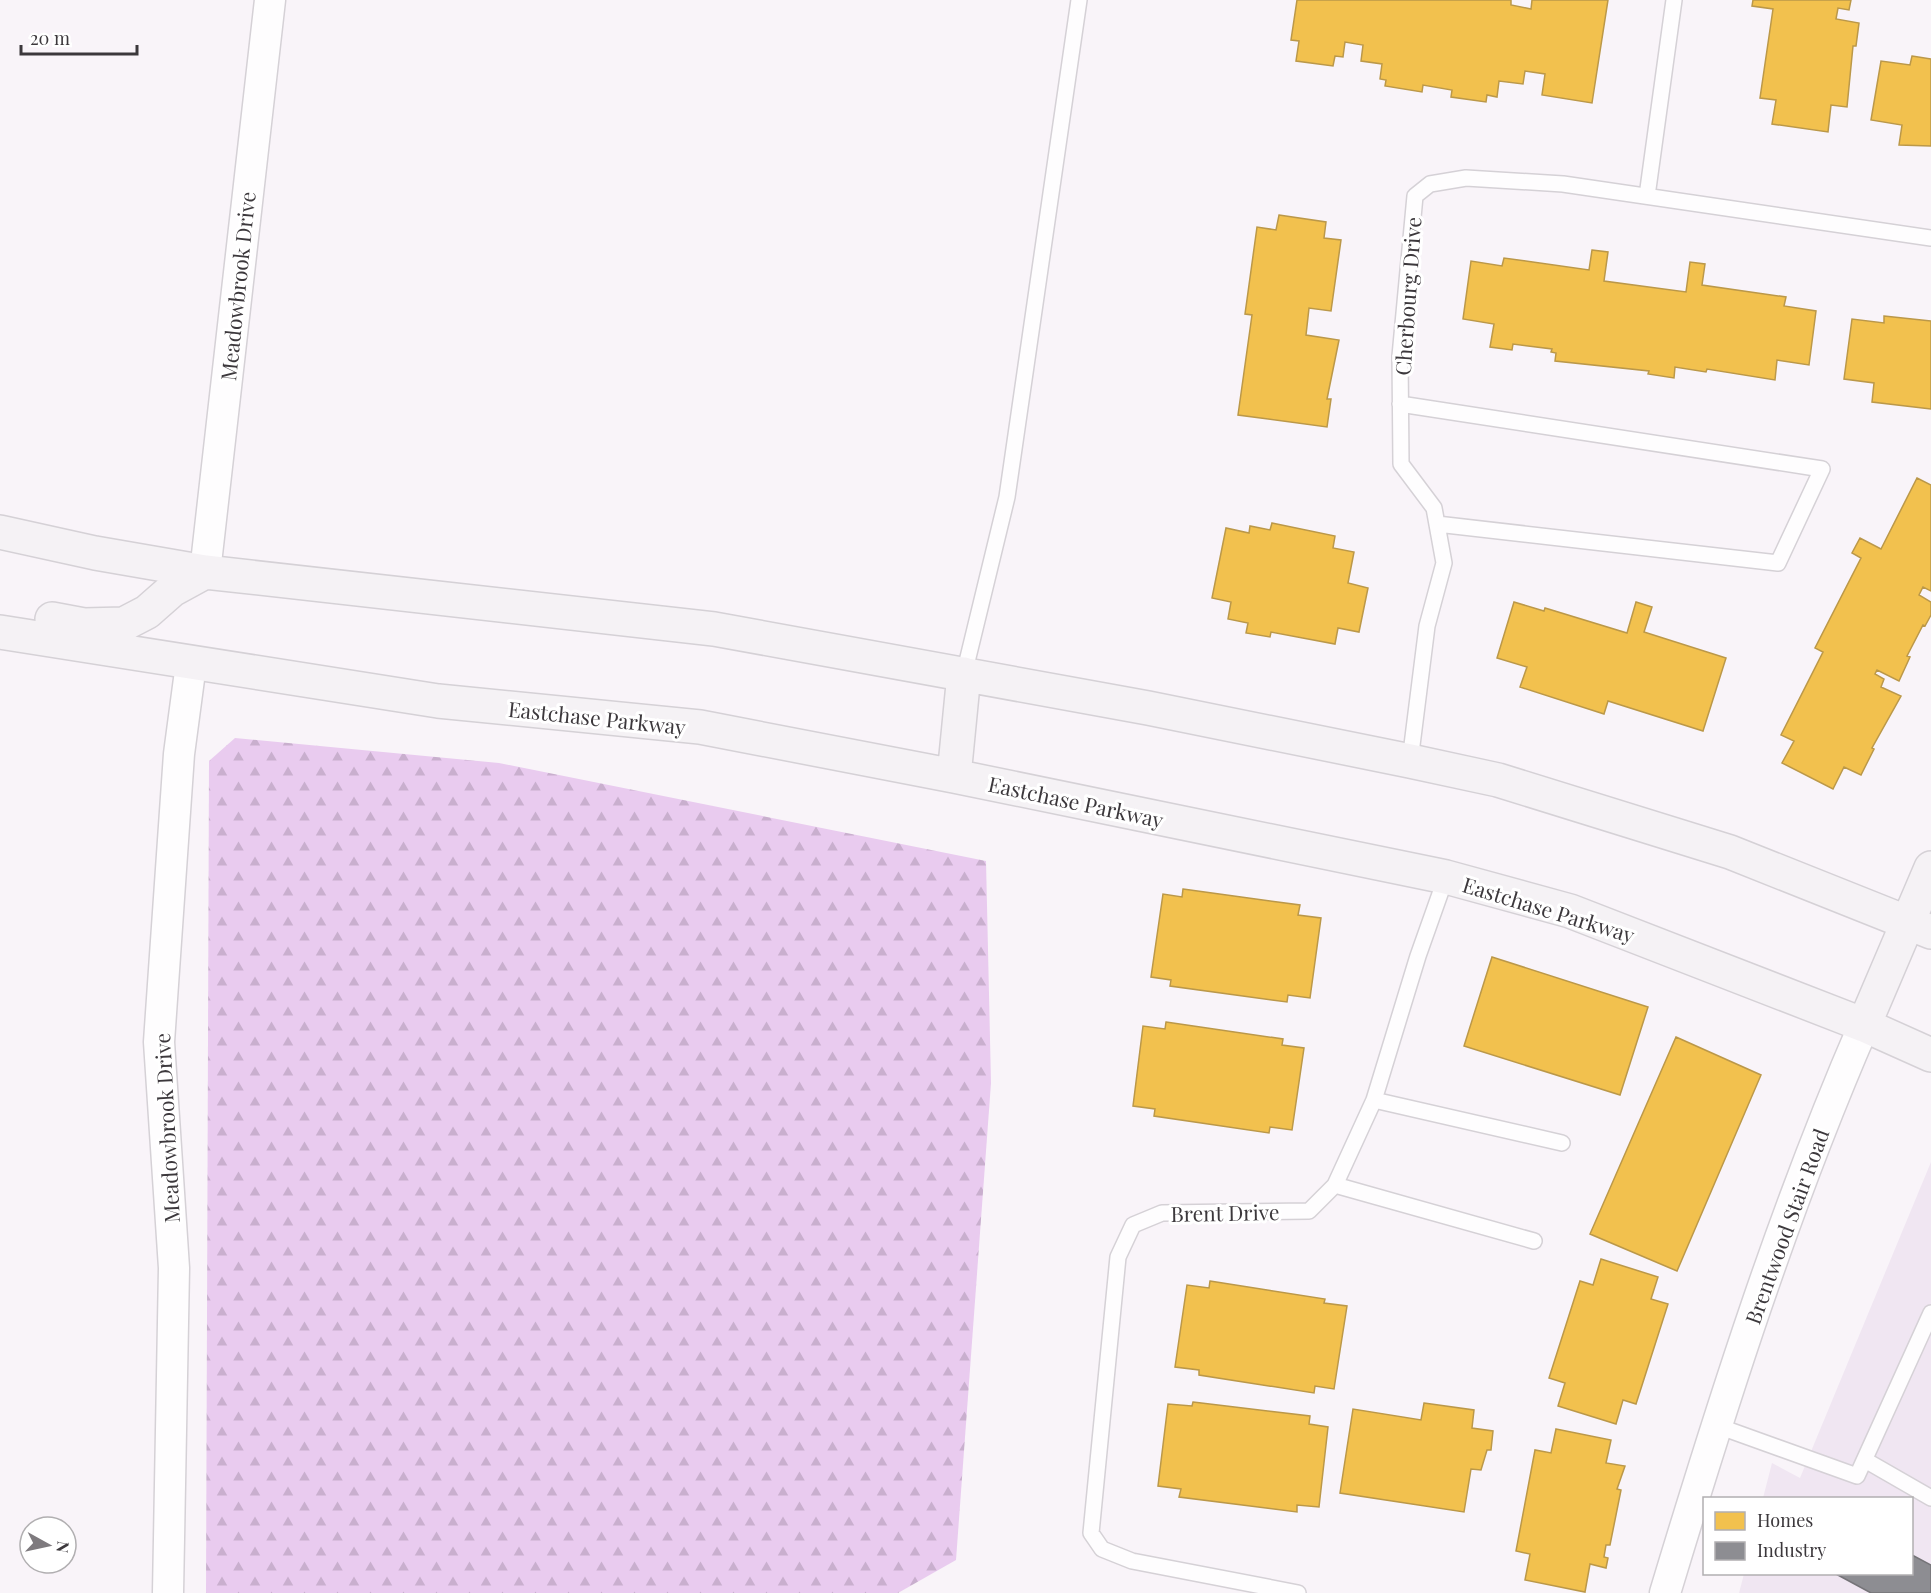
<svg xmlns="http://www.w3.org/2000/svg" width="1931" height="1593" viewBox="0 0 1931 1593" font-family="'Playfair Display',serif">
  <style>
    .built { fill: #f0e6f2 }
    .forest { fill: url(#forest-firs) }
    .homes { fill: #f2c14e; stroke: #bb9849; stroke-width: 1.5 }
    .industry { fill: #8d8d92; stroke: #757478; stroke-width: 1.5 }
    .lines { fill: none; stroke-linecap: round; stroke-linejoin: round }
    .lane-casing { stroke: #d5d1d6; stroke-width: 18 }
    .street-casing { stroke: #d5d1d6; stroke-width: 33 }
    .secondary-casing { stroke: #d5d1d6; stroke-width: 36 }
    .lane { stroke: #fefdfe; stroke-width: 15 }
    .street { stroke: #fefdfe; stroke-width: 30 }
    .secondary { stroke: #f5f2f5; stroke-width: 33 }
    .labels { text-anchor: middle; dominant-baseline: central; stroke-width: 6; stroke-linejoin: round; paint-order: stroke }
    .street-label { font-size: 21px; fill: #3c383c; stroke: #fff }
  </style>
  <defs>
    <pattern id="forest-firs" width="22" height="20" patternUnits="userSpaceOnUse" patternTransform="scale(1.5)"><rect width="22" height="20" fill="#e9cbef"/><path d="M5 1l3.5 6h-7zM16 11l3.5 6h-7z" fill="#c9afce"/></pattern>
  </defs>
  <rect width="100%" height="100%" fill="#f9f4f9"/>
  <path class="built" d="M1931,1162V1593H1739L1744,1574H1912V1498H1763L1772,1463L1800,1478Z"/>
  <path class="forest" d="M235,738L499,763L986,861L991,1083L956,1560L898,1593H206L209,761Z"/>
  <path class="homes" d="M1297,0H1511V5L1531,9L1532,0H1608L1592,103L1542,95L1545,74L1525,71L1523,84L1499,81L1497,97L1487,95L1486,102L1451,97L1452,90L1423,85L1422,92L1385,86L1386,80L1380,79L1382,64L1361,61L1363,45L1345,42L1343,57L1335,56L1333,66L1296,61L1299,41L1291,40Z
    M1753,0H1851L1849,10L1838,8L1836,19L1859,23L1856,46H1853L1847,107L1831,105L1828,132L1772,124L1776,100L1760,98L1773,9L1752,6Z
    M1912,56L1931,59V146L1899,145L1902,125L1871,120L1881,61L1910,65Z
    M1279,215L1326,222L1324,238L1341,240L1331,311L1309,308L1306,335L1339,340L1327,399H1331L1327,427L1238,415L1252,315L1245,314L1257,227L1276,230Z
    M1592,250L1608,252L1604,281L1686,292L1690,262L1705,264L1702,285L1786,297L1784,306L1816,311L1809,365L1777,360L1775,380L1707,369L1706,372L1675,367L1674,378L1648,374L1649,371L1555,361L1556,353L1551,352L1552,349L1513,344L1512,350L1490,347L1494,324L1463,319L1471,261L1502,266L1504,258L1589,270Z
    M1884,316L1931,321V409L1872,402L1874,383L1844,379L1852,319L1884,323Z
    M1917,478L1931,485V591L1923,587L1919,595L1931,602V615L1925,626L1923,625L1907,656L1910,657L1899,681L1877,670L1875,674L1884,679L1881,687L1901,696L1872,748L1874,749L1861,775L1844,767L1833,789L1782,763L1794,741L1781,735L1823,652L1815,648L1861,558L1852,553L1860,538L1881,549Z
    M1272,523L1335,536L1333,548L1354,552L1348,583L1368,588L1359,632L1338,628L1335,644L1271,632L1270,637L1246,633L1248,623L1228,619L1231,602L1212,598L1226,528L1249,533L1250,526L1270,530Z
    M1514,602L1544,611L1545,608L1627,633L1636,602L1652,607L1644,632L1726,658L1703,731L1608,701L1604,714L1520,687L1527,667L1497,658Z
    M1183,889L1300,905L1298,915L1321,918L1310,998L1288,995L1287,1002L1170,986L1171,980L1151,977L1163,894L1182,897Z
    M1492,957L1648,1007L1620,1095L1464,1046Z
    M1166,1022L1283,1039L1282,1045L1304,1048L1292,1130L1270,1127L1269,1133L1154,1116L1155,1109L1133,1106L1143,1026L1165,1029Z
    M1676,1037L1761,1075L1677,1271L1590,1234Z
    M1601,1259L1658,1277L1651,1299L1668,1304L1636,1404L1623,1400L1616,1424L1558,1406L1565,1383L1549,1378L1580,1281L1593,1285Z
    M1210,1281L1325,1299L1324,1303L1347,1306L1334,1389L1315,1386L1314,1393L1199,1375V1370L1175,1367L1187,1285L1209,1288Z
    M1193,1402L1310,1416L1309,1424L1328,1427L1319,1507L1297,1505V1512L1179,1497L1181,1489L1158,1486L1168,1404L1192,1406Z
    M1424,1403L1474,1410L1472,1428L1493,1431L1491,1450H1487L1481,1470L1471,1469L1464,1512L1340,1493L1353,1409L1421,1420Z
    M1556,1429L1611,1440L1606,1463L1625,1466L1617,1489L1621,1490L1610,1545H1606L1604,1557L1608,1558L1606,1568L1590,1564L1585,1592L1525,1580L1530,1554L1516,1551L1535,1450L1551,1453Z"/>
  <path class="industry" d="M1912,1555L1931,1565V1593H1871L1836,1574H1912Z"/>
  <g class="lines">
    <defs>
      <path id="lane" d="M1647,196L1674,0
        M1400,404L1822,469L1778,563L1437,524
        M964,674L1007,497L1079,0
        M1410,761L1427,626L1444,563L1434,508L1401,464L1400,356L1415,196L1430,184L1466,178L1563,184L1931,238
        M1374,1100L1562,1143
        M1335,1185L1534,1241
        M1715,1425L1857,1476L1931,1313
        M1865,1460L1931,1498
        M1298,1593L1132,1561L1102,1549L1091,1533L1118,1257L1133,1225L1162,1213L1309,1211L1335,1185L1374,1100L1418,956L1446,877"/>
      <path id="street" d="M205,572L270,0
        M168,1593L174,1268L159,1042L179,754L191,664
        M1665,1593C1723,1401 1784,1209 1864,1025"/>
      <path id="secondary" d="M0,532L95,553L205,572L714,629L1148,708L1410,761L1498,780L1730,852L1931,932
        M52,619L84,625L124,624L147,612L172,590L205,572
        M0,632L438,701L700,727L954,776L1446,877L1570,911L1864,1025L1931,1055
        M954,776L964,674
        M1864,1025L1931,868"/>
    </defs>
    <use href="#lane" class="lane-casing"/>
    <use href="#street" class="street-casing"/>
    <use href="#secondary" class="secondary-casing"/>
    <use href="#lane" class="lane"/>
    <use href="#street" class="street"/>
    <use href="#secondary" class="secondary"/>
  </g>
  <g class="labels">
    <g class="street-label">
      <text transform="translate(237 286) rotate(-84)">Meadowbrook Drive</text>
      <text transform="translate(1407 296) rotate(-86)">Cherbourg Drive</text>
      <text transform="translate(597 717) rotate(6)">Eastchase Parkway</text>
      <text transform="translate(1076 801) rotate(12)">Eastchase Parkway</text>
      <text transform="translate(1549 909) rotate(17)">Eastchase Parkway</text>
      <text transform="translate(166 1128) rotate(-93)">Meadowbrook Drive</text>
      <text transform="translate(1225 1212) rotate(-1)">Brent Drive</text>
      <text transform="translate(1786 1226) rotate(-70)">Brentwood Stair Road</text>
    </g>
  </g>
  <rect x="1703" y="1497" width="210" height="78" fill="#ffffff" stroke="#b1afb1" stroke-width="1.5"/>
  <rect x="1715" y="1512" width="30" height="18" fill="#f2c14e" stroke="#b1afb1" stroke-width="1.5"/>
  <text x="1757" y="1527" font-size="18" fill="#3c383c">Homes</text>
  <rect x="1715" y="1542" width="30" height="18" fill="#8d8d92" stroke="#b1afb1" stroke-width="1.5"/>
  <text x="1757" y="1557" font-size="18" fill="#3c383c">Industry</text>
  <g transform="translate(48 1545) rotate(98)"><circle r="28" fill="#ffffff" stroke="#b1afb1" stroke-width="1.5"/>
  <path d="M0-4.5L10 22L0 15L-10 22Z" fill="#7e7a7e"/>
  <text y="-9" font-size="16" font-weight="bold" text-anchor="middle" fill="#3c383c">N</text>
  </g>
  <path d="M21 45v9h116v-9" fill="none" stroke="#3c383c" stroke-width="3"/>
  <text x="30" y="45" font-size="18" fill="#3c383c" stroke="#ffffff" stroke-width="4.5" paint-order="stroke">20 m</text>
</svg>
